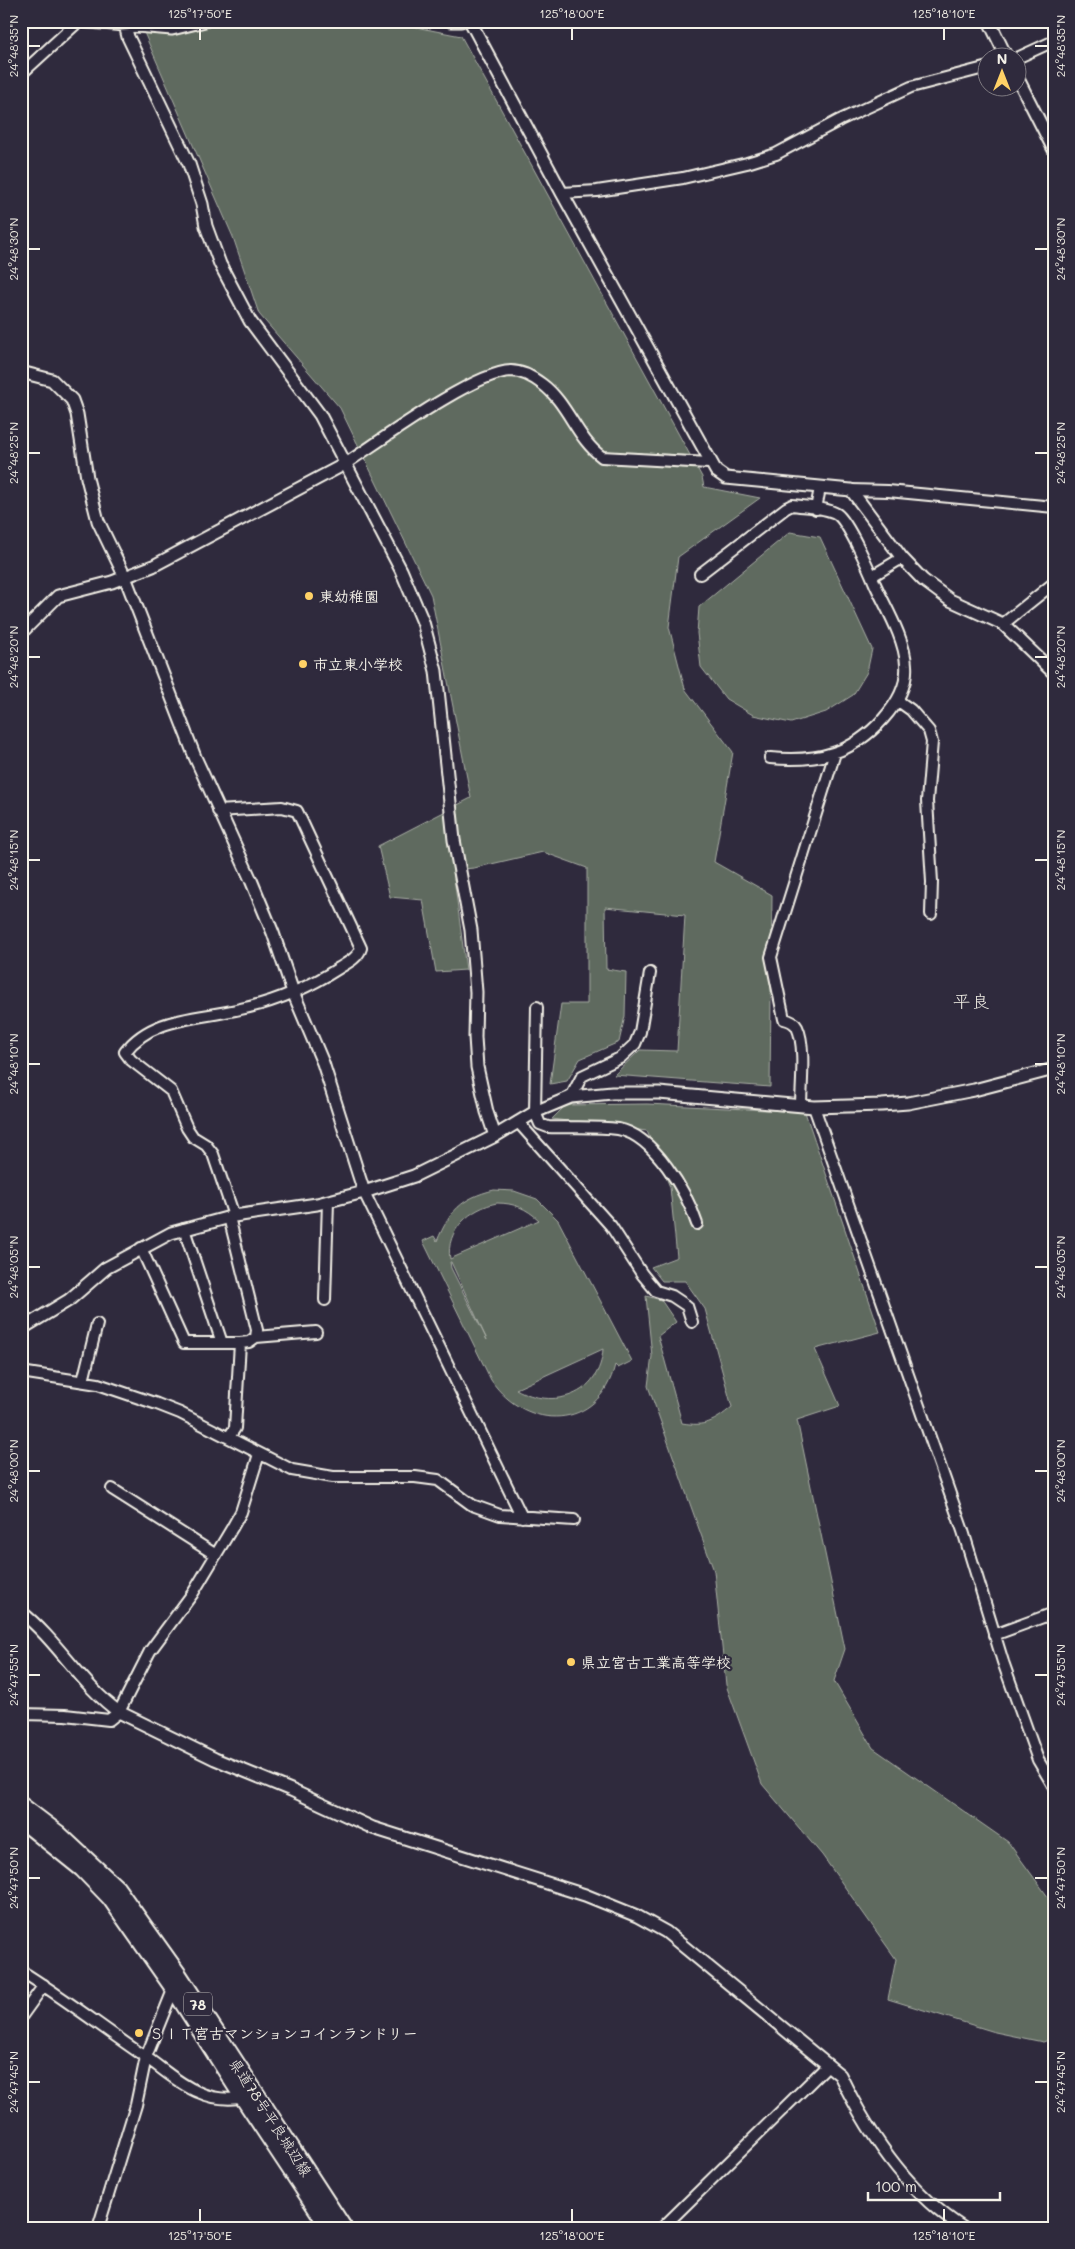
<svg xmlns="http://www.w3.org/2000/svg" width="1075" height="2249" viewBox="0 0 1075 2249" font-family="Mali,'Klee One',sans-serif">
  <style>
    .green { fill: #5e6a5f; stroke: #a9aea4; fill-rule: evenodd }
    .lines { fill: none; stroke-linecap: round; stroke-linejoin: round }
    .minor-casing { stroke: #f4f1e8; stroke-width: 14 }
    .tertiary-casing { stroke: #f4f1e8; stroke-width: 15 }
    .primary-casing { stroke: #f4f1e8; stroke-width: 19 }
    .minor { stroke: #2f2a3d; stroke-width: 10 }
    .tertiary { stroke: #2f2a3d; stroke-width: 11 }
    .primary { stroke: #2f2a3d; stroke-width: 15 }
    .ticks { fill: none; stroke: #f4f1e8; stroke-width: 2 }
    .poi-dot { fill: #ffd166; stroke: #2f2a3d; stroke-width: 2 }
    .labels { text-anchor: middle; dominant-baseline: central; stroke-width: 4.5; stroke-linejoin: round; paint-order: stroke }
    .shield { fill: #2f2a3d; stroke: #b9b5b5; stroke-width: 1 }
    .shield-label { font-size: 14px; font-weight: bold; fill: #f4f1e8 }
    .poi-label { font-size: 15px; font-weight: bold; fill: #f4f1e8; stroke: #2f2a3d; text-anchor: start }
    .street-label { font-size: 15px; fill: #f4f1e8; stroke: #2f2a3d }
    .quarter-label { font-size: 18px; fill: #f4f1e8; stroke: #2f2a3d }
    .neatline { fill: none; stroke: #f4f1e8; stroke-width: 2 }
    .ticks-label { font-size: 12px; text-anchor: middle; fill: #f4f1e8 }
  </style>
  <rect width="100%" height="100%" fill="#2f2a3d"/>
  <filter id="ink" filterUnits="userSpaceOnUse"><feTurbulence type="fractalNoise" baseFrequency=".02" numOctaves="2"/><feDisplacementMap in="SourceGraphic" scale="10" xChannelSelector="R" yChannelSelector="G"/><feConvolveMatrix kernelMatrix="1 2 1 2 8 2 1 2 1" color-interpolation-filters="sRGB"/></filter>
  <g filter="url(#ink)">
    <path class="green" d="M139,21H394L400,24L461,36L702,477L704,487L760,498L678,557L669,627L685,689L733,752L714,862L772,895L770,1087L614,1075L640,1050L677,1051L685,915L605,907L606,969L626,972L625,1016L619,1042L580,1059L567,1081L550,1084L561,1004H587V868L543,852L474,868L453,870L466,970L436,972L423,900L390,897L378,846L471,798L431,595L340,408L259,314L233,237Z
      M790,532L820,537L872,649L867,672L853,695L826,712L791,723L753,715L726,699L701,667L697,633L699,607Z
      M647,1104L805,1112L880,1332L815,1349L840,1406L797,1420L845,1649L834,1681L873,1748L1008,1842L1051,1901L1054,1900V2038L1043,2042L995,2032L888,1999L896,1959L822,1855L762,1784L726,1685L714,1571L648,1386L652,1356L646,1296L661,1300L676,1322L658,1336L682,1423C705,1427 714,1422 732,1407L705,1309L685,1281H662L651,1267L677,1257L670,1187L647,1131L552,1119L566,1105Z
      M494,1190L514,1191L537,1199L558,1220L632,1361L618,1368L615,1365C599,1431 526,1432 491,1380L423,1241L434,1236L437,1241C450,1211 461,1198 494,1190ZM497,1203C514,1203 526,1208 539,1220L450,1259C445,1230 471,1208 497,1203ZM450,1262H451L487,1340L451,1268ZM603,1349C600,1396 553,1410 516,1389Z"/>
    <g class="lines">
      <defs>
        <path id="minor" d="M1017,58L1054,41
          M21,74L79,21
          M562,193L597,191L683,178L747,163L776,154L840,120L911,87L988,67
          M345,464C380,441 474,372 511,371C522,371 534,378 542,384C568,403 576,438 602,457L709,463
          M851,490L888,491L1054,507
          M816,509L820,488
          M700,574L786,508L792,505C806,507 826,507 837,514C848,522 869,569 875,584C886,608 905,639 906,665C909,701 867,743 833,753C812,760 791,760 770,758
          M872,576L902,558
          M1003,624L1054,583
          M897,700L911,710L929,731L932,742L927,801L932,882L931,914
          M218,811L282,807L297,811L361,948C358,958 347,963 339,968C308,988 272,1003 236,1010C197,1019 151,1017 125,1052L131,1060L171,1091L187,1128L193,1137L206,1145L213,1154L234,1216
          M537,1007L535,1112L540,1124L548,1127C571,1128 596,1126 618,1129C654,1135 687,1193 697,1224
          M571,1097L582,1076L620,1058L635,1044L640,1032L650,973
          M801,1106C801,1085 806,1046 797,1027C794,1022 789,1020 784,1019L771,957L835,753
          M814,1107L963,1531L1003,1662L1038,1760L1054,1787
          M518,1122L611,1226L642,1274L656,1291L672,1296L687,1306L692,1322
          M364,1192L522,1517
          M229,1217L257,1330L256,1337
          M184,1229L222,1343
          M141,1248L184,1343H240L249,1342L256,1337L316,1332
          M325,1300L328,1201
          M21,1372L98,1384L157,1404L180,1413L292,1470L333,1477H415L438,1480L472,1505L500,1515L574,1520
          M83,1381L97,1324
          M229,1437L235,1428L240,1343
          M112,1489L216,1555
          M994,1635L1054,1613
          M21,1714L65,1715L109,1720L119,1712L150,1651L193,1593L232,1528L241,1512L259,1454
          M21,1971C63,1997 103,2028 144,2056C162,2068 177,2083 198,2092C213,2099 230,2100 246,2097
          M21,2017L44,1985
          M98,2228L136,2105L146,2057L175,1985
          M662,2228L828,2065"/>
        <path id="tertiary" d="M78,21L172,29L205,21
          M451,21H461
          M470,21L562,193L716,471L726,478L851,490L902,558L923,580L950,600L1003,624L1054,673
          M989,21L1007,58
          M125,25L128,37L189,164L202,204L206,226L220,264L250,321L320,415L401,570L423,622L436,671L454,840L471,930L476,992L475,1037L477,1067L487,1112L495,1136
          M1018,79L1054,150
          M21,372L52,380L72,400L77,414L87,478L98,521L125,577L195,757L251,880L273,933L293,992L323,1063L364,1192
          M21,633L58,596L112,582L153,566L345,464
          M21,1329L69,1300L106,1268L171,1233L234,1216L317,1204L364,1192L414,1176L495,1136L535,1112L571,1097L612,1093H659L814,1107L882,1105L908,1103L974,1090L1054,1069
          M21,1612C58,1641 81,1685 119,1712L215,1759L291,1790L373,1828L585,1895L637,1916L666,1932L840,2075C868,2133 908,2193 963,2228"/>
        <path id="primary" d="M21,1805L58,1833L117,1888L179,1975L344,2228
          M21,1820L82,1869L110,1898L173,1988L243,2098L329,2228"/>
      </defs>
      <use href="#minor" class="minor-casing"/>
      <use href="#tertiary" class="tertiary-casing"/>
      <use href="#primary" class="primary-casing"/>
      <use href="#minor" class="minor"/>
      <use href="#tertiary" class="tertiary"/>
      <use href="#primary" class="primary"/>
    </g>
  </g>
  <path class="ticks" d="M200,28V40M572,28V40M944,28V40M28,46H40M1035,46H1048M28,249H40M1035,249H1048M28,453H40M1035,453H1048M28,657H40M1035,657H1048M28,860H40M1035,860H1048M28,1064H40M1035,1064H1048M28,1267H40M1035,1267H1048M28,1471H40M1035,1471H1048M28,1675H40M1035,1675H1048M28,1878H40M1035,1878H1048M28,2082H40M1035,2082H1048M200,2209V2222M572,2209V2222M944,2209V2222"/>
  <g class="poi-dot">
    <circle cx="309" cy="596" r="5"/>
    <circle cx="303" cy="664" r="5"/>
    <circle cx="571" cy="1662" r="5"/>
    <circle cx="139" cy="2033" r="5"/>
  </g>
  <g class="labels">
    <rect class="shield" x="184" y="1992.5" width="28" height="23" rx="4"/>
    <g class="shield-label">
      <text x="198" y="2004">78</text>
    </g>
    <g class="poi-label">
      <text x="319" y="596">東幼稚園</text>
      <text x="313" y="664">市立東小学校</text>
      <text x="581" y="1662">県立宮古工業高等学校</text>
      <text x="149" y="2033">ＳＩＴ宮古マンションコインランドリー</text>
    </g>
    <g class="street-label">
      <text transform="translate(271 2117) rotate(57)">県道78号平良城辺線</text>
    </g>
    <g class="quarter-label">
      <text x="971" y="1001">平良</text>
    </g>
  </g>
  <rect width="1075" height="2249" fill="none" stroke="#2f2a3d" stroke-width="55"/>
  <g transform="translate(1002 72)"><circle r="24" fill="#2f2a3d" stroke="#7e7a81"/>
  <path d="M0-4L9 19L0 12L-9 19Z" fill="#ffd166"/>
  <text y="-8" font-size="14" font-weight="bold" text-anchor="middle" fill="#f4f1e8">N</text>
  </g>
  <path d="M868 2192v8h132v-8" fill="none" stroke="#f4f1e8" stroke-width="2.5"/>
  <text x="875" y="2192" font-size="15" fill="#f4f1e8" stroke="#2f2a3d" stroke-width="4" paint-order="stroke">100 m</text>
  <rect x="28" y="28" width="1020" height="2194" class="neatline"/>
  <g class="ticks-label">
    <text x="200" y="18">125°17'50"E</text>
    <text x="572" y="18">125°18'00"E</text>
    <text x="944" y="18">125°18'10"E</text>
    <text transform="translate(14 46) rotate(-90)" y="4">24°48'35"N</text>
    <text transform="translate(1061 46) rotate(-90)" y="4">24°48'35"N</text>
    <text transform="translate(14 249) rotate(-90)" y="4">24°48'30"N</text>
    <text transform="translate(1061 249) rotate(-90)" y="4">24°48'30"N</text>
    <text transform="translate(14 453) rotate(-90)" y="4">24°48'25"N</text>
    <text transform="translate(1061 453) rotate(-90)" y="4">24°48'25"N</text>
    <text transform="translate(14 657) rotate(-90)" y="4">24°48'20"N</text>
    <text transform="translate(1061 657) rotate(-90)" y="4">24°48'20"N</text>
    <text transform="translate(14 860) rotate(-90)" y="4">24°48'15"N</text>
    <text transform="translate(1061 860) rotate(-90)" y="4">24°48'15"N</text>
    <text transform="translate(14 1064) rotate(-90)" y="4">24°48'10"N</text>
    <text transform="translate(1061 1064) rotate(-90)" y="4">24°48'10"N</text>
    <text transform="translate(14 1267) rotate(-90)" y="4">24°48'05"N</text>
    <text transform="translate(1061 1267) rotate(-90)" y="4">24°48'05"N</text>
    <text transform="translate(14 1471) rotate(-90)" y="4">24°48'00"N</text>
    <text transform="translate(1061 1471) rotate(-90)" y="4">24°48'00"N</text>
    <text transform="translate(14 1675) rotate(-90)" y="4">24°47'55"N</text>
    <text transform="translate(1061 1675) rotate(-90)" y="4">24°47'55"N</text>
    <text transform="translate(14 1878) rotate(-90)" y="4">24°47'50"N</text>
    <text transform="translate(1061 1878) rotate(-90)" y="4">24°47'50"N</text>
    <text transform="translate(14 2082) rotate(-90)" y="4">24°47'45"N</text>
    <text transform="translate(1061 2082) rotate(-90)" y="4">24°47'45"N</text>
    <text x="200" y="2240">125°17'50"E</text>
    <text x="572" y="2240">125°18'00"E</text>
    <text x="944" y="2240">125°18'10"E</text>
  </g>
</svg>
